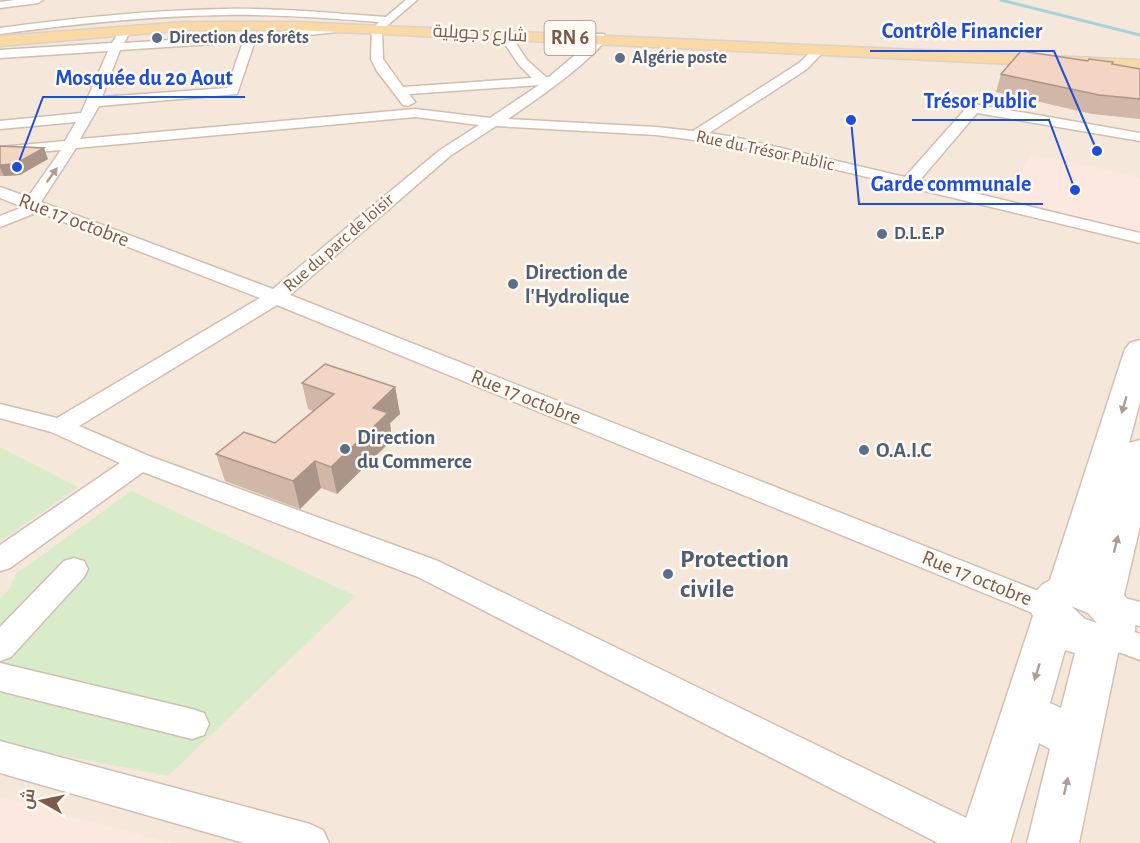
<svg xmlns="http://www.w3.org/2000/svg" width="1140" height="843" viewBox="0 0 1140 843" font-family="'Alegreya Sans',Cairo,sans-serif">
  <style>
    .residential { fill: #f5e8da }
    .commercial { fill: #fde8e0 }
    .green { fill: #d8ecc9 }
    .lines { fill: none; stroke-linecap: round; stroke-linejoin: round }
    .stream { stroke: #a5d3da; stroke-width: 3 }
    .street-casing { stroke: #d1beb0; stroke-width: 3 }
    .secondary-casing { stroke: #d6c0b0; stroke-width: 3 }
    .primary-casing { stroke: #dad1cd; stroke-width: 3 }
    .street { fill: #fff; fill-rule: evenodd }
    .secondary { fill: #fff; fill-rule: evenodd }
    .primary { fill: #fbd9a5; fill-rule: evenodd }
    .wall { fill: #d1b7a8 }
    .shaded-wall { fill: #aa9588 }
    .building { fill: #f3d5c3; stroke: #aa9588; stroke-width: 1.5 }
    .oneway { fill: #af9d94 }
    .service-dot { fill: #5c6f8a; stroke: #fffaf3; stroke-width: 2 }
    .labels { text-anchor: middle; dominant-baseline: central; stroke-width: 5; stroke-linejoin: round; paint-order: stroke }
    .far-street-label { font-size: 18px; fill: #7a5c4d; stroke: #fffaf3 }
    .far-service-label { font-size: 18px; font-weight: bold; fill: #4e5e75; stroke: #fffaf3; text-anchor: start }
    .shield { fill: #fffaf3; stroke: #a28b7f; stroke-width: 1.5 }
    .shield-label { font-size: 20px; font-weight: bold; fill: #7a5c4d }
    .street-label { font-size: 21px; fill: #7a5c4d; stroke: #fffaf3 }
    .service-label { font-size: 21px; font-weight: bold; fill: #4e5e75; stroke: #fffaf3; text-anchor: start }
    .near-service-label { font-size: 26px; font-weight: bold; fill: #4e5e75; stroke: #fffaf3; text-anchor: start }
    .leader { fill: none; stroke: #1d4ed8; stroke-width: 2 }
    .callout-dot { fill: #1d4ed8; stroke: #fffaf3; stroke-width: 2 }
    .callout-label { font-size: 22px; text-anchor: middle; font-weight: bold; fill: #1d4ed8; stroke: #fffaf3; stroke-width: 5; stroke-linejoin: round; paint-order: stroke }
  </style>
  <rect width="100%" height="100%" fill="#fdf6ec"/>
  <path class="residential" d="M0,0H1140V843H0Z"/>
  <path class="commercial" d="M1032,155L1140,177V234L1003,203Z
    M0,797L170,843H0Z"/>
  <path class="green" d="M0,447L78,487L0,541Z
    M131,491L356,596L168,776L0,743V599L10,588L16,574Z"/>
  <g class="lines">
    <path class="stream" d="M1001,0L1140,35"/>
    <defs>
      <path id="street" d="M15,0H43L38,3L0,8V2Z
        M406,0H417L382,30L383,59L403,87L532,78L519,65L499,35L505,32L509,33L527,60L546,77H549L594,39L596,34H604L606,40C584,67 537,99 508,119L656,127L693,131L799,63L816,47L820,46L826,49L807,69L709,133L734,137L905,177L969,105L974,104L1140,133V141L977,113L920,180L1140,233V243L734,145L656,135L496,126L450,156L290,295L1061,600L1065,608L1061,616L1050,620L277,305L79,426L149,456L438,561L991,830L997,843H938L418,577L143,472L10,568L0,571V545L120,463L51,432L0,418V404L57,418L260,298L38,212L0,227V216L23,207L0,198V187L28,197L61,150L0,155V147L65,141L76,122L0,129V121L81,113L108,51L0,58V50L112,43L119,32L123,31L129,34L124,43L250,35L345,25L350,28L345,31L255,41L237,94L99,106L80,139L415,109L490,118L539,85L409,94L415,102L408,106L403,105L377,71L371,59L372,29L379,22C327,18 275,14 223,15C148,16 74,24 0,34V28C75,18 149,10 225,9C278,8 332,13 386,17ZM243,42L227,88L102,97L120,50ZM415,117L479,125L440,150L273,289L41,202L76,148Z
        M74,558L84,561L88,569L84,577L11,657L0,661V627L64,561Z
        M1109,594L1140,602V626L1098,614L1094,606L1098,598Z
        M1113,624L1140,634V660L1102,646L1097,637L1102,628Z
        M0,663L192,709L204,713L209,724L204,735L192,739L0,691Z
        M0,741L310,824L323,830L329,843H244L0,773Z"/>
      <path id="secondary" d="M1140,340V402L1129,443L1140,440V526L1124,595C1140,614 1140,643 1118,653L1079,843H1027L1050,749L1039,743L1010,843H958L1033,616L1029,608C1034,595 1037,586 1050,580L1125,349L1130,343ZM1071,606L1088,613L1097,623L1085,619ZM1065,650L1075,653L1061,708L1050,703Z"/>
      <path id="primary" d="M186,22H295L1140,60V70L295,30H186L0,46V36Z"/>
    </defs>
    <use href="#street" class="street-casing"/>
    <use href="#secondary" class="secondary-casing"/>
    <use href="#primary" class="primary-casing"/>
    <use href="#street" class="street"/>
    <use href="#secondary" class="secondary"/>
    <use href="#primary" class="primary"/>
  </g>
  <path class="wall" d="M1088,61L1140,69V119L1092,114L996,92L1001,74Z
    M0,146L48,159L20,175L4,176H0Z
    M302,383L395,387L400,414L390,423L392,440L337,494L321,488L300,509L225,481L216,454L275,443L313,411L308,409Z"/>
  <path class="shaded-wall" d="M44,148L48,159L20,175L4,176L0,168V165Z
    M395,387L400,414L390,423L392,440L337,494L331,467L373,408Z
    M315,461L321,488L300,509L293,481Z"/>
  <path class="building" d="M1021,51L1088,61L1089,59L1113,62L1112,64L1140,69V99L1099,95L1001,74Z
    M0,146L44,148L15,164L0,165Z
    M325,364L395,387L373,408L388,413L331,467L315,461L293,481L216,454L244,432L275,443L334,394L302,383Z"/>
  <defs><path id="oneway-solid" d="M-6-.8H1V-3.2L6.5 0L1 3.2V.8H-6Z" transform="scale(1.5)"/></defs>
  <g class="oneway">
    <use href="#oneway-solid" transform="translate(52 175) rotate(-54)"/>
    <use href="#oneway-solid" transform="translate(1124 405) rotate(106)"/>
    <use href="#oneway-solid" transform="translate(1116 544) rotate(-76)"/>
    <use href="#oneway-solid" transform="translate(1037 672) rotate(107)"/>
    <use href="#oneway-solid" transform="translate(1066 786) rotate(-77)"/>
  </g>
  <g class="service-dot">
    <circle cx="157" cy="38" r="6"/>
    <circle cx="620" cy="58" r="6"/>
    <circle cx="882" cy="234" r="6"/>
    <circle cx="513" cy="284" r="6"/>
    <circle cx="345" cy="449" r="6"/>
    <circle cx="864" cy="450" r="6"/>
    <circle cx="668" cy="574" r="6"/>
  </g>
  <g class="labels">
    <g class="far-street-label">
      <text transform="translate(480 34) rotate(3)">شارع 5 جويلية</text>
      <text transform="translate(765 151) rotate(12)">Rue du Trésor Public</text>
      <text transform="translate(339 243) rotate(-41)">Rue du parc de loisir</text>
    </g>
    <g class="far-service-label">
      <text x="169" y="38">Direction des forêts</text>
      <text x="632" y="58">Algérie poste</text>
      <text x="894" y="234">D.L.E.P</text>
    </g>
    <rect class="shield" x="544.5" y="21" width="51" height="34" rx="4.5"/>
    <g class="shield-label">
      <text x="570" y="38">RN 6</text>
    </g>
    <g class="street-label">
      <text transform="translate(74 220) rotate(21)">Rue 17 octobre</text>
      <text transform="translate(526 397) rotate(22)">Rue 17 octobre</text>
      <text transform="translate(977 578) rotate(22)">Rue 17 octobre</text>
    </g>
    <g class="service-label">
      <text x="525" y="272">Direction de<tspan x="525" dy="24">l'Hydrolique</tspan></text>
      <text x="357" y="437">Direction<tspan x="357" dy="24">du Commerce</tspan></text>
      <text x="876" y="450">O.A.I.C</text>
    </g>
    <g class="near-service-label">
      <text x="680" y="559">Protection<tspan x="680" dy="30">civile</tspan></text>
    </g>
  </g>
  <path class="leader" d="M1097 151L1054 51H870M17 167L43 97H245M1075 190L1049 120H912M851 120L859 204H1043"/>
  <g class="callout-dot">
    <circle cx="1097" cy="151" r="6"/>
    <circle cx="17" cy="167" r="6"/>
    <circle cx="1075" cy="190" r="6"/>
    <circle cx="851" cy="120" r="6"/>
  </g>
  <g class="callout-label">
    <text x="962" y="38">Contrôle Financier</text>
    <text x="144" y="85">Mosquée du 20 Aout</text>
    <text x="980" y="108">Trésor Public</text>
    <text x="951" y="191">Garde communale</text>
  </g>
  <g transform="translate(42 801) rotate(279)" stroke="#fffaf3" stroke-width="4.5" paint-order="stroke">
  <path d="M0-4.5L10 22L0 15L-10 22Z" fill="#7a5c4d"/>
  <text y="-9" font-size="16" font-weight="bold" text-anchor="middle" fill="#7a5c4d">ش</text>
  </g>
</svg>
